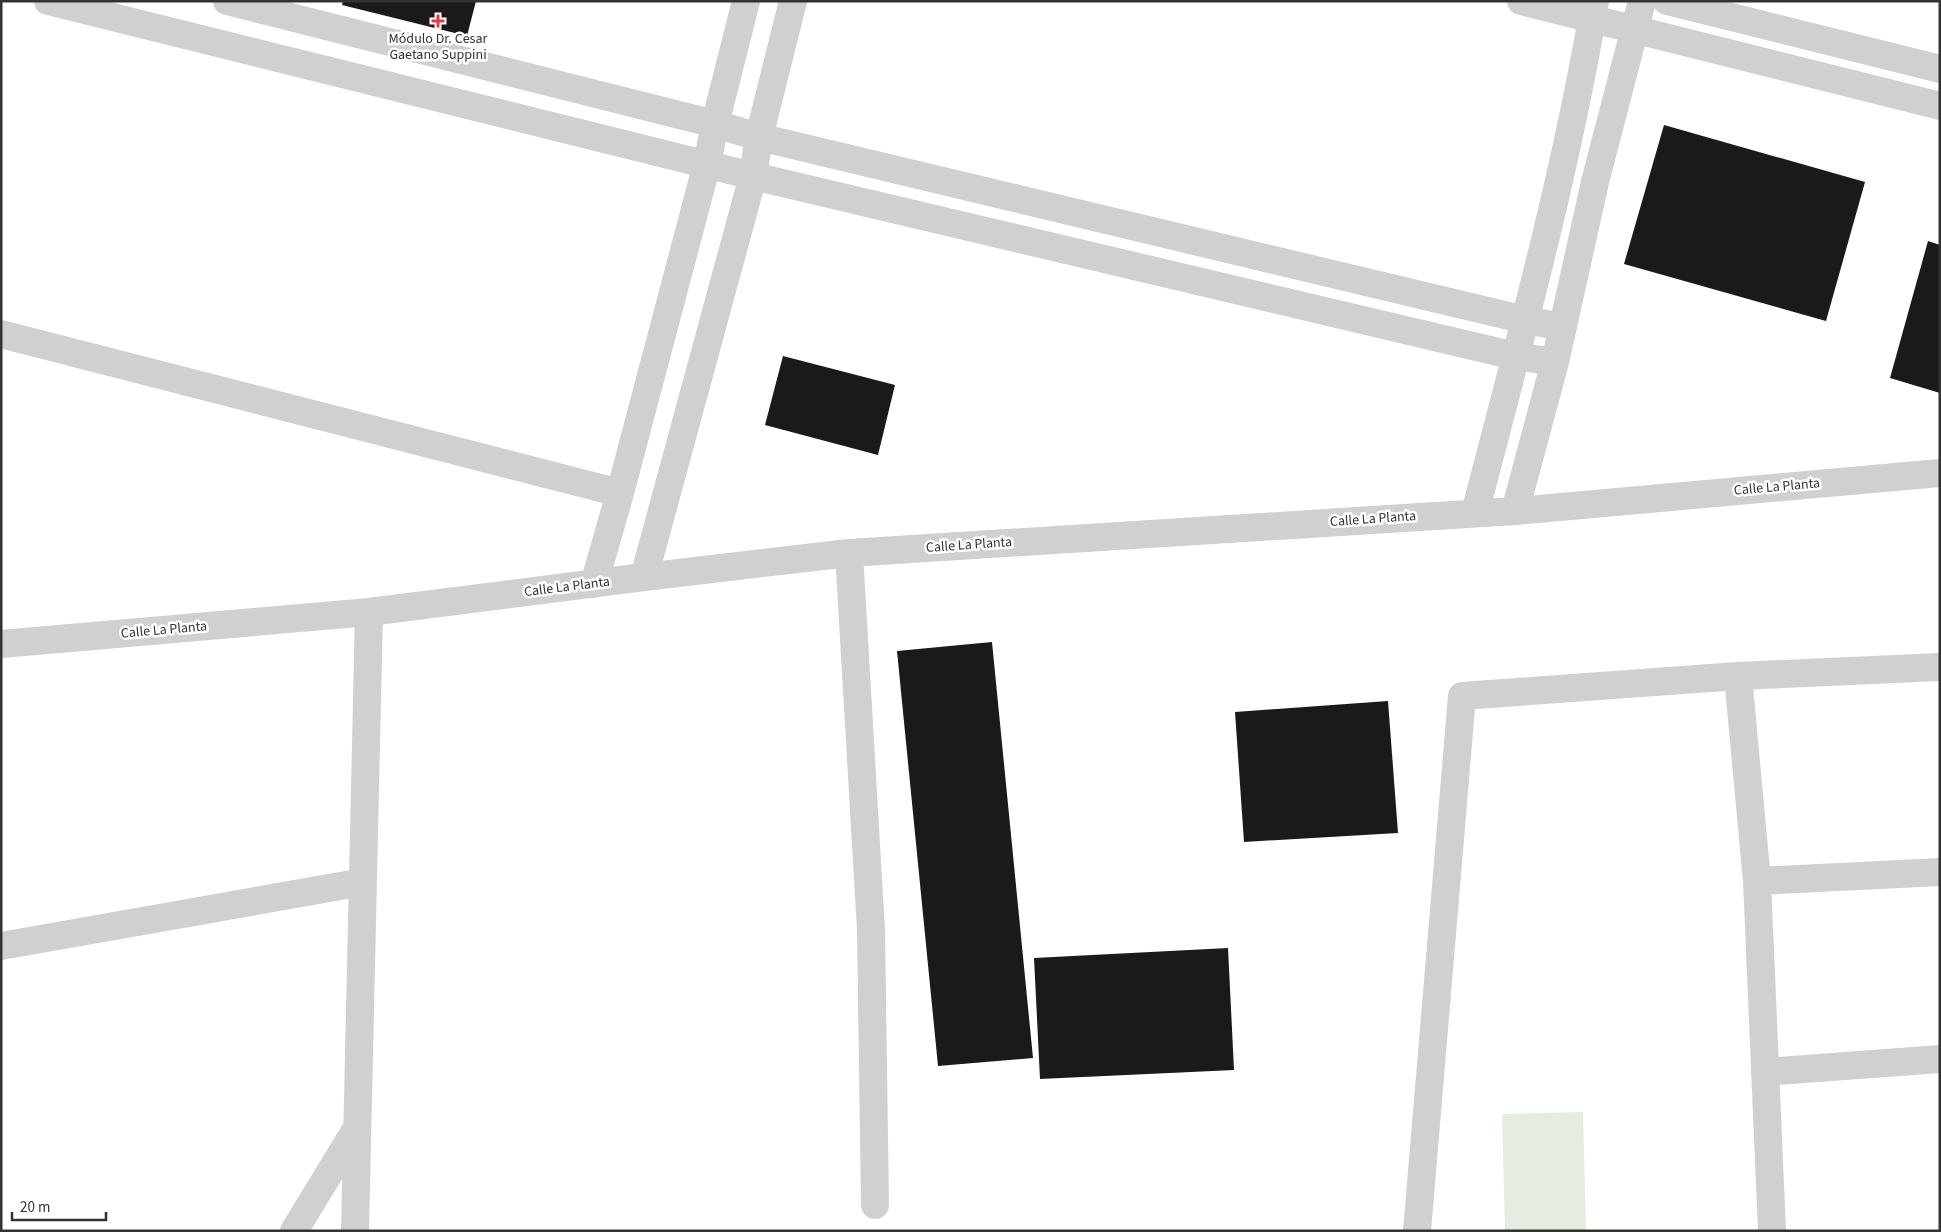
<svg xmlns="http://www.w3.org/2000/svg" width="1941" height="1232" viewBox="0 0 1941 1232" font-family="'Source Sans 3',sans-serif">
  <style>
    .green { fill: #e6ecdf }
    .building { fill: #1a1a1a }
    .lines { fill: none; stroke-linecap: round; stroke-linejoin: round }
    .minor { stroke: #d0d0d0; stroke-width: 28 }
    .poi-dot { fill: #e63946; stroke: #fff; stroke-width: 2 }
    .labels { text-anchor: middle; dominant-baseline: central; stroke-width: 5; stroke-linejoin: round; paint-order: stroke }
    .poi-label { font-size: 14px; fill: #333; stroke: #fff }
    .street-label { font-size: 14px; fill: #333; stroke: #fff }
  </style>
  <rect width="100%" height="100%" fill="#fff"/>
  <path class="green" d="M1583,1112L1586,1231H1505L1502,1114Z"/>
  <path class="building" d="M343,1H476L467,36L342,5Z
    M1664,125L1865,182L1826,321L1624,264Z
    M1928,241L1940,245V393L1890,378Z
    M783,356L895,385L878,455L765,425Z
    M992,642L1033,1058L938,1066L897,651Z
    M1388,701L1398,833L1244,842L1235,712Z
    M1228,948L1234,1070L1040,1079L1034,958Z"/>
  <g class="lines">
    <path class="minor" d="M48,1L753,176L1515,356L1555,362
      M227,1L715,124L759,137L1525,320L1563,327
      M1521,1L1940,106
      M1667,1L1940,69
      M1,334L620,493
      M1515,511L1555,362L1595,182L1642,1
      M1475,513C1519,343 1566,174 1595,1
      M849,553L871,930L875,1205
      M644,577L753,176L759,137L793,1
      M594,584L620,493L707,164L715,124L746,1
      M1,644L369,612L644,577L849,553L1515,511L1940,473
      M1738,676L1757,881L1772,1231
      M1757,881L1940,872
      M1,946L363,882
      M1765,1072L1940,1059
      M294,1231L355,1131
      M355,1231L369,612
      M1417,1231L1462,696L1738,676L1940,667"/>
  </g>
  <path class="poi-dot" d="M435.5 13.5h5v5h5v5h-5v5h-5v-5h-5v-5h5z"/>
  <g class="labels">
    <g class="poi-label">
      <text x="438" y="39">Módulo Dr. Cesar<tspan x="438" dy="16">Gaetano Suppini</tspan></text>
    </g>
    <g class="street-label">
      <text transform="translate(1777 487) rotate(-5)">Calle La Planta</text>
      <text transform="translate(1373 519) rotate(-4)">Calle La Planta</text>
      <text transform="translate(969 545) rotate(-4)">Calle La Planta</text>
      <text transform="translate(567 587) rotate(-7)">Calle La Planta</text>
      <text transform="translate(164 630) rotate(-5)">Calle La Planta</text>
    </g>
  </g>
  <rect width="1941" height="1232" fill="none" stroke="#333333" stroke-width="5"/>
  <path d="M12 1212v8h94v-8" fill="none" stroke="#333333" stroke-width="2.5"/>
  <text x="20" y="1212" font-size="15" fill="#333333" stroke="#ffffff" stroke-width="4" paint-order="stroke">20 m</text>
</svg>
